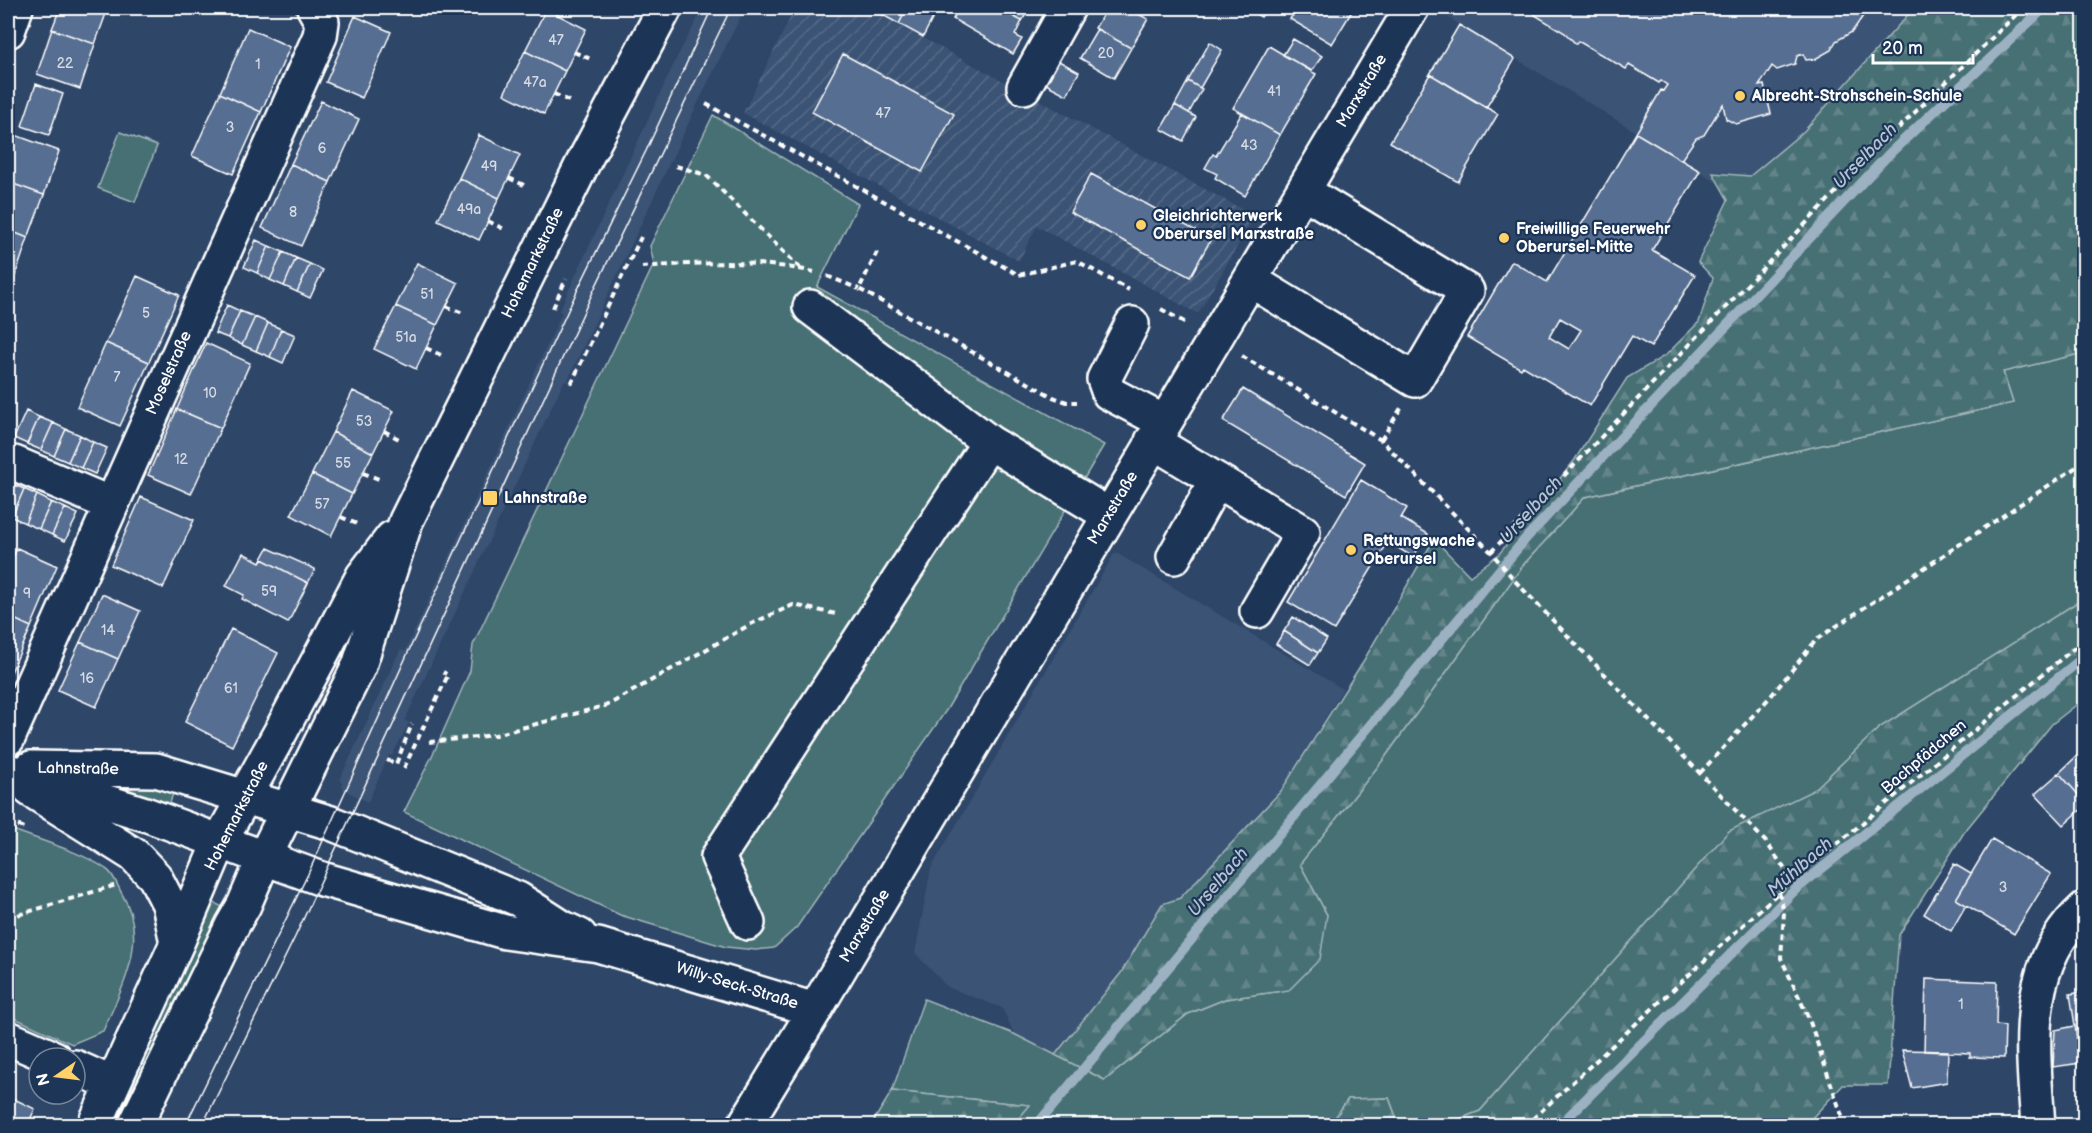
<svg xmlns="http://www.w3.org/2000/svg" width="2092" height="1133" viewBox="0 0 2092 1133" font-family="'Balsamiq Sans',sans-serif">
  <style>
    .built { fill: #3a5274 }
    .industrial { fill: url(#industrial-furrows) }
    .green { fill: #476f74; stroke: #a3b7ba; stroke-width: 1.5 }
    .forest { fill: url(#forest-firs); stroke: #a3b7ba; stroke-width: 1.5 }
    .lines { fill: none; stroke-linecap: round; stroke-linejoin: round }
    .stream { stroke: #9cb1c2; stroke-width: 10 }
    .building { fill: #576e91; stroke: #fff; stroke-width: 1.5; fill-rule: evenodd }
    .minor-casing { stroke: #fff; stroke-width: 38 }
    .path { stroke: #fff; stroke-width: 4; stroke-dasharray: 6 4.5; stroke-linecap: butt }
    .minor { stroke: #1d3557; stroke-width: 33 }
    .tram { stroke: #fff; stroke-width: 1.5 }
    .poi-dot { fill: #ffd166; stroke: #1d3557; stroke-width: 2 }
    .labels { text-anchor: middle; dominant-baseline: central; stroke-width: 4.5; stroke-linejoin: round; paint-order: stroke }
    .number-label { font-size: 14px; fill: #d5dbe4 }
    .street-label { font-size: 16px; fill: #fff; stroke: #1d3557 }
    .poi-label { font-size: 16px; font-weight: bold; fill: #fff; stroke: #1d3557; text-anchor: start }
    .water-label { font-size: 18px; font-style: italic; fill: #b5c4d2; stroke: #1d3557 }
  </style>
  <defs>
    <pattern id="industrial-furrows" width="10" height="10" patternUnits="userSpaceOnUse" patternTransform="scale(1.5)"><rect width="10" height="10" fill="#3a5274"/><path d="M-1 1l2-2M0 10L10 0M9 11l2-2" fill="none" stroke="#586c89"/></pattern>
    <pattern id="forest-firs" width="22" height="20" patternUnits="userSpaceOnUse" patternTransform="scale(1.5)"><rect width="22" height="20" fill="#476f74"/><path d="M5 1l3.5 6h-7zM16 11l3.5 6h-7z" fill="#638589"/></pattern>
  </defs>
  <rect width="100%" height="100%" fill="#2e4668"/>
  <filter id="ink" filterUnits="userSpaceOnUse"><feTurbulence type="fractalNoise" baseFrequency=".0167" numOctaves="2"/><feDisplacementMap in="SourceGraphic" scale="12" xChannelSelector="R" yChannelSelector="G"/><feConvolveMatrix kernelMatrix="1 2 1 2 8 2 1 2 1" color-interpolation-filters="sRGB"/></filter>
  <g filter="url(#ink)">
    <path class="built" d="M703,8H745L697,105L567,382L564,381L405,720L409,723L392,756L389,755L368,802L344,790L340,779L400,650L405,651L562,313L559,311L677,57Z
      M1442,8H1994L1774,224L1700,171L1439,12Z
      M1115,552L1343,689L1281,791L1180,899L1162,904L1121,973L1055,1055L1014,1034L1002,1008L947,987L915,953L931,868Z"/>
    <path class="industrial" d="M795,8H867L1255,216L1198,314L1037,226L1019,261L743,113Z"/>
    <path class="green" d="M713,115L858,204L817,287L1104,445L947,709L797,927L774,948L756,950L726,947L620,915L404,812L434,752L470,671L473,645L654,264L650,246Z
      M120,132L157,146L135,202L98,188Z
      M2084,353V598L1879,728L1814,790L1729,831L1480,1111L1444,1125H1399L1389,1098L1348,1099L1330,1125L1013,1126L1029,1105L892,1091L924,999L1014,1034L1105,1080L1188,1014L1225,999L1289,990L1327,915L1300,864L1383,760L1524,564L1585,497L2013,403L2003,372Z
      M108,772L174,790L170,803L104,784Z
      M8,828C38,840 80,851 106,869C113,873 117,884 121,892C150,939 123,986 103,1031L72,1044L8,1015Z
      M212,902L223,907L121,1125L107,1126Z"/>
    <path class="forest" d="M1914,8H2084V353L2003,372L2013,403L1585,497L1524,564L1383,760L1300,864L1327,915L1320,959L1289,990L1225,999L1188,1014L1105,1080L1055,1055L1121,973L1162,904L1180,898L1281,791L1364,660L1434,539L1470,576L1499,554L1574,461L1627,378L1666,355L1699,322L1713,278L1698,262L1728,200L1713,173L1750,176L1804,131Z
      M2084,598V699L2052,724L1965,831L1899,935L1888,1085H1843L1811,1119L1789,1125H1444L1480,1111L1729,831L1814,790L1879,728Z
      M892,1091L1030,1105L1013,1125H871Z
      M1389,1098L1399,1125H1330L1348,1099Z"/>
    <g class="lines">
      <path class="stream" d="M1036,1126L1527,537L1889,154L2044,8
        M1559,1126L1795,890L2084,657"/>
    </g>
    <path class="building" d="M60,8H108L95,44L52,29Z
      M870,8H907L899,24Z
      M907,8H938L923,37L899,24Z
      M959,8H997L1022,21L1015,35L1022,39L1013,54L953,19Z
      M997,8H1040L1037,12L1029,9L1022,21Z
      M1107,8H1127L1148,19L1131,48L1095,28Z
      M1245,8H1267L1261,17Z
      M1297,8H1354L1332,44L1290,19Z
      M1539,8H1864L1865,13L1852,32L1836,41L1831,50L1815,59L1806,60L1803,54L1797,56L1795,64L1777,70L1772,66L1759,86L1764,85L1771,114L1736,124L1726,119L1723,104L1704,135L1696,138L1681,160L1636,133L1661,90L1663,91L1667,85L1661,81L1659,83L1629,65L1626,69L1578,41L1576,44L1565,33L1535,15Z
      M546,9L586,29L565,71L525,51Z
      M355,16L391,32L362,98L326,82Z
      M1459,25L1515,59L1486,108L1430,74Z
      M248,28L290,47L261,112L220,93Z
      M52,29L95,44L80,89L37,74Z
      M1097,29L1131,48L1114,78L1080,58Z
      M1293,39L1322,56L1312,71L1283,55Z
      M1210,42L1222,50L1200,88L1188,81Z
      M1269,46L1316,74L1280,135L1233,108Z
      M525,51L565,71L544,114L504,94Z
      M843,54L954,114L922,172L812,112Z
      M1057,60L1079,72L1067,95L1044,83Z
      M1430,74L1498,114L1458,182L1390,142Z
      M1188,81L1202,89L1189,113L1175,105Z
      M36,84L63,94L49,135L22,126Z
      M220,93L261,112L233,174L192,156Z
      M321,101L359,119L330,182L291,164Z
      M1175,105L1196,117L1183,141L1161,129Z
      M1242,113L1280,135L1245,196L1215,178L1217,174L1205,168L1213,154L1216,156Z
      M1636,133L1700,171L1652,250L1695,275L1651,347L1632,336L1590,406L1523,366L1521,369L1467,337L1512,261L1547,282ZM1560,318L1581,330L1569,349L1549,337Z
      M15,135L59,151L44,195L8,182V157Z
      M479,135L520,155L499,198L459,178Z
      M291,164L330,182L301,246L262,228Z
      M1091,174L1211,239L1190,277L1070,212Z
      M459,178L499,198L479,240L438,220Z
      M8,182L44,195L28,238L8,230Z
      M8,230L28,238L13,282L8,280Z
      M256,240L269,246L257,273L244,267Z
      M269,246L283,252L270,280L257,273Z
      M283,252L296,258L284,286L270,280Z
      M296,258L310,264L297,292L284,286Z
      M417,263L458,283L437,325L396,306Z
      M310,264L323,270L310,298L297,292Z
      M137,276L179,295L149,362L106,343Z
      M227,305L240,311L228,338L215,333Z
      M396,306L437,325L416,369L374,349Z
      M240,311L255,317L242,345L228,338Z
      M255,317L268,323L256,351L242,345Z
      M268,323L281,329L270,357L256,351Z
      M281,329L295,335L283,363L270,357Z
      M106,343L149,362L120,426L77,407Z
      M206,343L250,363L221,428L177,409Z
      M1243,389L1365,463L1346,495L1223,421Z
      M353,391L394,411L373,453L333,432Z
      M177,409L221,428L191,494L148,475Z
      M26,411L39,417L27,444L14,438Z
      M39,417L53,423L41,450L27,444Z
      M53,423L66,429L54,456L41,450Z
      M66,429L80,435L68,462L54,456Z
      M333,432L373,453L352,494L312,474Z
      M80,435L93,442L81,468L68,462Z
      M93,442L107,448L95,474L81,468Z
      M312,474L352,494L331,536L291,515Z
      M1361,480L1407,508L1401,518L1428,534L1413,557L1388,542L1334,630L1288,602Z
      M10,483L24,489L12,517L8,515V490Z
      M24,489L37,495L25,523L12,517Z
      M37,495L51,502L39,529L25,523Z
      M141,497L194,520L163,588L111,565Z
      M51,502L65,508L52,535L39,529Z
      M65,508L78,514L65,541L52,535Z
      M17,548L57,566L31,627L8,616V569Z
      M268,548L315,569L308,583L262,559Z
      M243,553L260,562L262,559L308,583L288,623L242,599L244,595L226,586Z
      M102,594L140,611L118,659L80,642Z
      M8,616L31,627L8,679Z
      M1293,617L1327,639L1318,653L1284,631Z
      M231,629L278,653L232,746L185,722Z
      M1284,631L1318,653L1310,665L1276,644Z
      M80,642L118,659L96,707L58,690Z
      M2084,749V801L2059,773Z
      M2059,773L2084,801V807L2064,825L2035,794Z
      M1992,839L2051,874L2014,934L1956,899Z
      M1954,864L1971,874L1956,899L1966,905L1951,931L1924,914Z
      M1926,979L1997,982L1996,1025L2005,1026L2004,1058L1970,1057V1053L1924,1051Z
      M2084,992V1082L2070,994Z
      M2075,1026L2081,1063L2053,1067L2055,1030Z
      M1902,1050L1948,1051L1947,1082L1912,1088Z
      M8,1096L35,1109L27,1126H8Z"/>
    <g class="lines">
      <defs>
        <path id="minor" d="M8,31L16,8
          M1024,87L1068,8
          M1250,280L1415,380L1467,291L1303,191
          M810,307L989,442
          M1132,324L1104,379L1109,393L1164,422
          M1152,441L1303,532L1257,611
          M14,463L111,504
          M1174,557L1217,480
          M8,738L320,36L322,22L314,8
          M31,768L156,770L331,823L518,899L563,928L580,936
          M8,771L145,814L322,879L505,932L598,945L815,1010L744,1126
          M31,790L134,855L155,877L169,904L177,943
          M748,923L718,857L989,442L1109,515
          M815,1010L1412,8
          M8,1038L54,1058
          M75,1067L113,1084
          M94,1126L177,943L220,841L280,733L363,576L392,538
          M135,1126L232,926L244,905L264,858L359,666L406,521L583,163L665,8
          M2038,1126C2033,1049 2021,966 2084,909"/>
      </defs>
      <use href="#minor" class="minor-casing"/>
      <path class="path" d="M574,52L593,60
        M554,94L571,102
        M706,104L1019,275L1077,261L1129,290
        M676,166L706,175L801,269
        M509,178L528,187
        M488,221L506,230
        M877,252L859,289L1053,397L1067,402H1077
        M642,267C699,263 758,259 814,272
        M827,276L859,289
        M446,306L463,313
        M553,308L566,279
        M1161,309L1186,323
        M426,348L441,355
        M1242,356L1381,440L1491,552L1516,582L1766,842L1793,881
        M571,384L641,237
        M384,431L399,439
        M1381,440L1401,408
        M363,473L379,479
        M341,517L357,524
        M1491,552L1881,145L2023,8
        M429,742L495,735L608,705L751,624L793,605L836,614
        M387,760L396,764L412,724
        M404,768L448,675L443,672
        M1700,773L1771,696L1817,639L2084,462
        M8,822L25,828
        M1779,892L1784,912L1781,958L1809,1019L1842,1116L1849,1126
        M8,918L116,885
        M1525,1126L1779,892L2084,640"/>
      <use href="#minor" class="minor"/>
      <path class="tram" d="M185,1126L308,874L411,646L578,289L646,151L712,8
        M202,1126L295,937L592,294L731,8"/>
    </g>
  </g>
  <g class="poi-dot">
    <circle cx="1740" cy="96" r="6"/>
    <circle cx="1141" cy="225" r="6"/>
    <circle cx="1504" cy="238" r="6"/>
    <rect x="482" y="490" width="16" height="16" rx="3"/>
    <circle cx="1351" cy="550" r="6"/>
  </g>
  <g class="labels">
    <g class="number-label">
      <text x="556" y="40">47</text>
      <text x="1106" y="53">20</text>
      <text x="65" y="63">22</text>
      <text x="258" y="64">1</text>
      <text x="535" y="82">47a</text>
      <text x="1274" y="91">41</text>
      <text x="883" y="113">47</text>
      <text x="230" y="127">3</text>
      <text x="1249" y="145">43</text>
      <text x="322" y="148">6</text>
      <text x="489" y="166">49</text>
      <text x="469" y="209">49a</text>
      <text x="293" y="212">8</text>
      <text x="427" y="294">51</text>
      <text x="146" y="313">5</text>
      <text x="406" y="337">51a</text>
      <text x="117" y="377">7</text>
      <text x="210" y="393">10</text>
      <text x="364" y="421">53</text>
      <text x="181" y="459">12</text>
      <text x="343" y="463">55</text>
      <text x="322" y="504">57</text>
      <text x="269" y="591">59</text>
      <text x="27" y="593">9</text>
      <text x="108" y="630">14</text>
      <text x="87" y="678">16</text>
      <text x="231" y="688">61</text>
      <text x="2003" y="887">3</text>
      <text x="1961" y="1004">1</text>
    </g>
    <g class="street-label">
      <text transform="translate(1362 91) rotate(-59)">Marxstraße</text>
      <text transform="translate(533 263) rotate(-64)">Hohemarkstraße</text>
      <text transform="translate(169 373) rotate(-66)">Moselstraße</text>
      <text transform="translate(1113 508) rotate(-59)">Marxstraße</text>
      <text transform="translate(1924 757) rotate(-40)">Bachpfädchen</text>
      <text transform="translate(78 769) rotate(1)">Lahnstraße</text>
      <text transform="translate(237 816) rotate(-63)">Hohemarkstraße</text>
      <text transform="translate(865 926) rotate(-59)">Marxstraße</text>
      <text transform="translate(737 986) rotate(17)">Willy-Seck-Straße</text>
    </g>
    <g class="poi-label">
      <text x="1752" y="96">Albrecht-Strohschein-Schule</text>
      <text x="1153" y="216">Gleichrichterwerk<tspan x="1153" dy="18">Oberursel Marxstraße</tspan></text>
      <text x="1516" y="229">Freiwillige Feuerwehr<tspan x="1516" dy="18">Oberursel-Mitte</tspan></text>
      <text x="504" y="498">Lahnstraße</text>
      <text x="1363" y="541">Rettungswache<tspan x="1363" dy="18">Oberursel</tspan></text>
    </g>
    <g class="water-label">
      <text transform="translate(1865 156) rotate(-46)">Urselbach</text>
      <text transform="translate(1531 510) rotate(-48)">Urselbach</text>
      <text transform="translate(1800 867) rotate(-41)">Mühlbach</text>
      <text transform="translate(1218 882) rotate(-50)">Urselbach</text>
    </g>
  </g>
  <rect width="2092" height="1133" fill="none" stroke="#1d3557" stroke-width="30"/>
  <rect x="15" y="15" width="2062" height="1103" fill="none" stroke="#fff" stroke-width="2" filter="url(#ink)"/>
  <g transform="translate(57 1076) rotate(256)"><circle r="28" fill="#1d3557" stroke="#77869a" stroke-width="1.5"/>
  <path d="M0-4.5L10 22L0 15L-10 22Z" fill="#ffd166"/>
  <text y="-9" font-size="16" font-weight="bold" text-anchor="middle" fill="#ffffff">N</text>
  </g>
  <path d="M1873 54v9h100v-9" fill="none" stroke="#ffffff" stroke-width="3"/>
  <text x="1882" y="54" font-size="18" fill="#ffffff" stroke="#1d3557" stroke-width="4.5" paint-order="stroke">20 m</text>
</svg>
